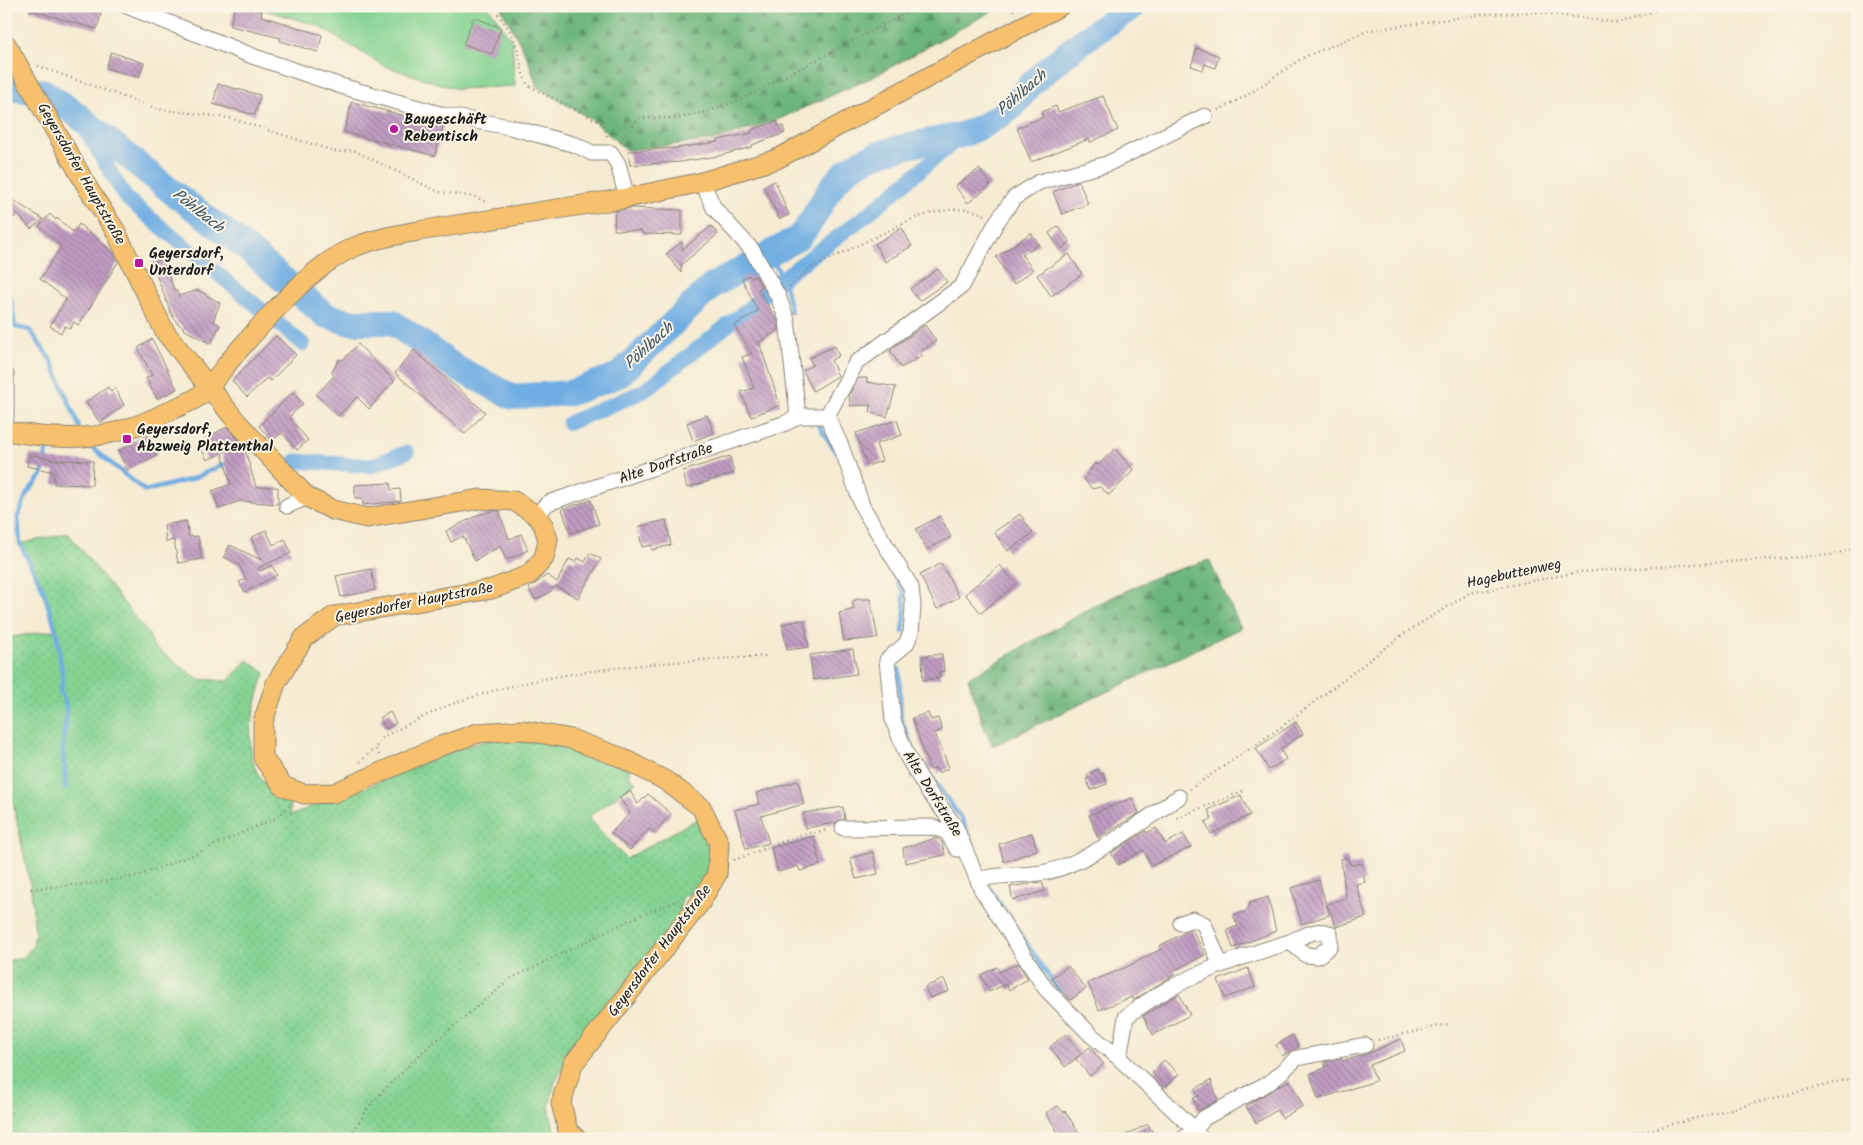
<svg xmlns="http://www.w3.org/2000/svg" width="1863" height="1145" viewBox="0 0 1863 1145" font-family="Kalam,sans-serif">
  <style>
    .grass { fill: url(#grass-dots); stroke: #507858 }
    .forest { fill: url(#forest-firs); stroke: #44684c }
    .garden { fill: #85d393; stroke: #507858 }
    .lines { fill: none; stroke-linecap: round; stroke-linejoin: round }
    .stream { stroke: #70ade2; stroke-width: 4.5 }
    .canal { stroke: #70ade2; stroke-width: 15 }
    .river { stroke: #70ade2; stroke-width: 26 }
    .building { fill: url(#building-back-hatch) }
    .minor-casing { stroke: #888477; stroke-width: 17 }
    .major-casing { stroke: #888477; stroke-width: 21 }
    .path { stroke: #888477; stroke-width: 2.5; stroke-dasharray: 1 4; stroke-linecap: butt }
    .minor { stroke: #fff; stroke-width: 15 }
    .major { stroke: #f7c06c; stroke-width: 19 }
    .poi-dot { fill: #b5179e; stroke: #fcf5e5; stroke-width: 2 }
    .labels { text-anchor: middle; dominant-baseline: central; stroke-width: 4; stroke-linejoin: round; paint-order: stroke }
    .poi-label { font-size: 15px; font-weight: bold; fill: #1c1c1c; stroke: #fcf5e5; text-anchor: start }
    .street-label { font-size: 15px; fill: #1c1c1c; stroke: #fcf5e5 }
    .water-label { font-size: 16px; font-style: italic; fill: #3e566b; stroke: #fcf5e5 }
  </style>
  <defs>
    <pattern id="grass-dots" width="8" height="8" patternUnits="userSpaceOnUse" patternTransform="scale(1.25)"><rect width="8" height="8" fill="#85d393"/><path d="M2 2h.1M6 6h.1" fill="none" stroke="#72b57e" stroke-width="1.8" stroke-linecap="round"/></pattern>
    <pattern id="forest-firs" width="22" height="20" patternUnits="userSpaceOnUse" patternTransform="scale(1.25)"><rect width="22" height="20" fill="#6cb57d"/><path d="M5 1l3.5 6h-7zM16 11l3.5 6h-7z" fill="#589266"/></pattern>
    <pattern id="building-back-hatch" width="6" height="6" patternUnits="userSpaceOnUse" patternTransform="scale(1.25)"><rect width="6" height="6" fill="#c09cc2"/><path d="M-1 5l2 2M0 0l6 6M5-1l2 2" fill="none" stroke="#9b7e9d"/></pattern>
  </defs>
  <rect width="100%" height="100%" fill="#fcf5e5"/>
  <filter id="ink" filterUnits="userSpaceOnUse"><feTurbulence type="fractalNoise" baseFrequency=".02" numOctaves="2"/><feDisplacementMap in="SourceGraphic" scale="10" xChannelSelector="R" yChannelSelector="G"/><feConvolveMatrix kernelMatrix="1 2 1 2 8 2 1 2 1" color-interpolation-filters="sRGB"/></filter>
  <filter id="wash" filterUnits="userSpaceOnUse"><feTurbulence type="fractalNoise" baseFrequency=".0096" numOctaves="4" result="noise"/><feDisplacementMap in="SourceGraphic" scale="20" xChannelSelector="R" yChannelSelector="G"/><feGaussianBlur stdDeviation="1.12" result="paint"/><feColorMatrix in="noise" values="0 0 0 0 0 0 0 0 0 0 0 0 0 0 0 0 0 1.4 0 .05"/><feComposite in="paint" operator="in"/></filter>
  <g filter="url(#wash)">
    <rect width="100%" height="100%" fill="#f5ebd2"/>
    <path class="grass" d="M68,533L149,635L153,646L198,679L228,681L248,660L265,673C250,717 233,779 290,799L291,816L315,805L339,799L459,748L491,740L513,737L573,747L629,768V777L636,782L588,817L626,859L697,819L711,848L712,861L703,884L682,898L678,916L573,1052L555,1082L549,1107L553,1126L559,1139H6V961L23,958L33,946L35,933L31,889L6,769V638L56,630L42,587L20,544Z"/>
    <path class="forest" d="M500,6H1001L873,77L779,119L716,140L626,150L594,121L537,87L528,59Z
      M1209,560L1241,628L993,746L983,725L968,678L1098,604L1157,576Z"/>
    <path class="garden" d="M250,6H488L512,41L515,86L457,89L384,66L317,25Z"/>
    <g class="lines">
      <path class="stream" d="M770,253L785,284L791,312
        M6,285L11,300L15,327L30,330L52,362L79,426
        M816,421L836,452
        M90,446L145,491L192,479L231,461
        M47,450L42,475L27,493L18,517L20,544L42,587L57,633L63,681L60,691C73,713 63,725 63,748C63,762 67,774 65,788
        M876,543L903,591L905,610L903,632
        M899,669L901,719L916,756L963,821L979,862
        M991,890L1060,993"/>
      <path class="canal" d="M76,114L126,198L303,344
        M569,423L644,391L747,310L780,280L864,217L964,134
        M296,461L371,466L407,452"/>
      <path class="river" d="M6,88L44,92L76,114L172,192L244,246L325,315L348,322H392L458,369L513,397L570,393L619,375L712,286L798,238C818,218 824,188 849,169C881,146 924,144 961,135C975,131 993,120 1005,112C1016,106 1023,93 1031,84C1060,57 1101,27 1134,6"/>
    </g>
    <g id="blocks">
      <path class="building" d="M30,6H103L97,29L30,10Z
        M235,6L262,11L261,16L322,35L318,52L280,41L281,38L230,26Z
        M474,17L501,28L492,54L463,44Z
        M1197,48L1219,56L1215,68L1205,64L1203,70L1191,66Z
        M111,52L144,63L139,78L106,68Z
        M218,84L260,95L255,115L213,104Z
        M1103,96L1118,130L1090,142L1089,139L1031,162L1017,128L1043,117L1041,112L1056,106L1058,112Z
        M352,102L443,126L435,156L344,132Z
        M777,121L779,127L783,126L785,133L752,145V147L718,156L680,162L630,165L628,151L676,148L718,142V140L752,133L751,130Z
        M979,169L991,185L968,203L955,186Z
        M775,181L789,215L779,219L764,186Z
        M1079,181L1088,204L1062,214L1053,192Z
        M7,196L22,206L43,219L31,229L17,213L14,218L6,212L10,203L6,199Z
        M632,208L682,210V235L642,234V231L614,230L615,211Z
        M50,214L56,220L57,218L74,233L79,224L113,252L118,262L79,325L74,322L70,329L65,326L61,333L50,326L66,299L40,279L61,247L39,226Z
        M711,226L718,234L681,265V273L666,254L682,242V250Z
        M1058,226L1070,242L1060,250L1049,233Z
        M902,228L912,246L885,262L875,244Z
        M1031,233L1039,244L1022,255L1033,270L1014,284L996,257Z
        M1069,254L1082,274L1051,296L1037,275Z
        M163,259L174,290H176L179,296L198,290L220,303L213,321L220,325L211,344L183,329L184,328L177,323L171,313L152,263Z
        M938,269L947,282L919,301L910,289Z
        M749,275L751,278L756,276L762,287L758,289L778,322L779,330L759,342L780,405L751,417L741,392L754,388L742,357L752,353L734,326L758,311L742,279Z
        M925,325L936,341L920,352L922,356L901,368L890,350Z
        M276,336L296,355L271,381L267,378L247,397L232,381Z
        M152,339L177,389L157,399L146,378L152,375L138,348Z
        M358,344L394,381L369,409L357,397L338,416L316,395L334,376L332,372L339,359L343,360Z
        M835,346L839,356L831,360L838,376L813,391L803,370L813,365L809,358Z
        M414,350L485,412L465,434L395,373Z
        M858,378H867V382L896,387L887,417L870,412L871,405L850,406L849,395Z
        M108,387L111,392L115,388L124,405L100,423L86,402Z
        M293,392L303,404L289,417L308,440L297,450L282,433L272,441L259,426Z
        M707,415L714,433L693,441L687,423Z
        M897,420L902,435L876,444L882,461L867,466L856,433Z
        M227,427L244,446L256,487H278V504L240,501L219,509L212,491L231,484L222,453L207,460L200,446L208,442L206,438Z
        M147,435L157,455L127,470L118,451Z
        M1115,449L1134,470L1109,495L1100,487L1092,489L1084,479L1095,463L1098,465Z
        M30,454L54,460L93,461L92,485L54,484V472L27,466Z
        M730,456L734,473L687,488L683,471Z
        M390,483L391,490L400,489L401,501L363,505L362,498H355V485Z
        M591,500L599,524L570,533L562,509Z
        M493,511H499L509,539L521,534L528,550L506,560L500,546L475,561L463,536L451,542L446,531L478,515Z
        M1020,514L1033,533L1008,551L994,532Z
        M940,516L951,537L927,550L916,529Z
        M666,520L671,545L652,550L651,545L642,547L638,527Z
        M186,521L189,537L198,536L202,559L178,563L174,540L166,542L164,525Z
        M266,530L273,545L285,539L291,553L258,568L260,571L272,565L277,575L245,592L239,582L246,579L239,565L224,557L230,545L261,560L251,538Z
        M590,553L601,559L578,598L555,586L550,592L535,600L529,588L547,575L557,582L569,559L576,562L578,558L585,562Z
        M941,563L959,597L937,609L920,575Z
        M1000,565L1016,584L981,613L965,594Z
        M371,569L375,590L341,597L336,576Z
        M857,599H870L878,638L844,641L839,613L854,609L852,602Z
        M804,620L809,647L787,650L782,624Z
        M853,649L857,674L813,680L810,655Z
        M942,654L944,671L939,672L940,678L923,680L922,656Z
        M390,712L396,723L386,729L380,718Z
        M928,713L931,720L938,718L942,730L935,733L949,768L938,773L936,768L930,770L912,718Z
        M1296,722L1303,734L1280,749L1286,759L1269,770L1256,748Z
        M1098,769L1100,774L1103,773L1107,784L1091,790L1086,779L1089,778L1087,775Z
        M798,781L804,804L761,816L769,843L746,849L735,810L759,804L756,793Z
        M630,791L638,804L648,794L671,814L654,833L649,829L630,850L611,833L630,813L619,797Z
        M1241,795L1250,815L1211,834L1205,822L1212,819L1208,810Z
        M1132,798L1139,813L1098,838L1089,815Z
        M843,807L845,819L835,823L805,828L803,813Z
        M1156,828L1165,844L1183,834L1191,847L1151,866L1143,850L1118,865L1111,853L1146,831L1147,833Z
        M1032,833L1037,850L1004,862L999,844Z
        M814,836L820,865L800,871L798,866L778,872L771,848Z
        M936,838L942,842L945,855L905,863L903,848Z
        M873,852L878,874L856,879L850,858Z
        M1347,857L1350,865L1362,863L1365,882L1356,884L1366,917L1336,927L1327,904L1346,898L1341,859Z
        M1319,880L1329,915L1302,924L1291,888Z
        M1042,882L1045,891L1013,900L1010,887Z
        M1268,897L1276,931L1233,948L1227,930L1238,926L1233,915L1247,911L1250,903Z
        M1192,929L1205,955L1173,971L1175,974L1134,1000L1132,997L1099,1010L1088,983L1129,966L1161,949L1159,946Z
        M1018,963L1028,979L1009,990L1006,984L989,992L981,975L997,967L1000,972Z
        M1068,966L1086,989L1070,1000L1051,978Z
        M1248,968L1255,987L1225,998L1218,980Z
        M944,979L949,991L930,998L925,987Z
        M1179,994L1190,1015L1153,1035L1143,1016Z
        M1066,1034L1082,1054L1089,1047L1104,1064L1090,1076L1076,1059L1081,1054L1065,1067L1050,1047Z
        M1292,1035L1299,1047L1282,1056L1276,1045Z
        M1401,1039L1405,1051L1370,1065L1376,1081L1318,1099L1310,1074L1326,1067L1324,1062L1342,1059L1343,1061L1367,1054Z
        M1164,1060L1179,1074L1166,1087L1152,1073Z
        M1211,1080L1218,1100L1198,1111L1193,1098L1199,1096L1195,1089Z
        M1289,1080L1303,1106L1282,1118L1277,1110L1256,1123L1246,1106Z
        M1058,1106L1063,1112L1065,1111L1083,1139H1062L1046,1113Z
        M1148,1124L1156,1139H1118Z"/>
    </g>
  </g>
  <g filter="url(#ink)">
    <use href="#blocks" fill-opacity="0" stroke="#888477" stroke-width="1"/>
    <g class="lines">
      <defs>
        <path id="minor" d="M127,6L255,57L341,86L443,115L510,127L576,145L592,153H611L618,164L627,198
          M702,182L714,208L752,250L778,296L787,320L798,416
          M6,375V418
          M827,416L841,446L863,508L911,587L913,606L911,633L906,644L887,660L893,720L908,758L928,791L955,826L982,890L1045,988L1092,1036L1119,1058L1195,1130L1201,1139
          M827,416L856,363L962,286L996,223L1014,198L1039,182L1107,164L1205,116
          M287,506L307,497
          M536,515L548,503L786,423L798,416H827
          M843,828L932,827L947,832L957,849
          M978,880C1000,873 1023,877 1046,872C1089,863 1142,821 1179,797
          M1181,923L1193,919L1204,924L1220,964
          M1119,1058L1126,1017C1174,979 1231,960 1290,942L1306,955L1318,956L1330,946V934C1317,927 1302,937 1290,942
          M1183,1139L1195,1130L1204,1118L1270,1082L1297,1058L1365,1045"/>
        <path id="major" d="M6,44L89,190L115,230L165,332L237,422L307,497L333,510L367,518L480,499L514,501L536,515L543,524L548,540L544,558L529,575L492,589L334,616L304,638L276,683L263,722V758L283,786L304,794L334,793L438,747L478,733L522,730L571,739L620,757L666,781L701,807L719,843L717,874L700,903L573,1064L561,1103L568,1131L577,1139
          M6,431C67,442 112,441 167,412C177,407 189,403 198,397C213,385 225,365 238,351C267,318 312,266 352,248C373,239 396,235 418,231L627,198L702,182L777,159L1060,6"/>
      </defs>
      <use href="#minor" class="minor-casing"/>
      <use href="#major" class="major-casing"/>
      <path class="path" d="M492,6C503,21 514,34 518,52C522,64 521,75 529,86L604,124L608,139
        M1013,10L1021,6
        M38,66L157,109L230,118L337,152L353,150L439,192L476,197L487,203
        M1218,110L1246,96L1304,57L1370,30L1484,14L1539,12L1618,23L1669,6
        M620,141L639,118H678L703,113L740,100L919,6
        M789,287L809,269L915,218C938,211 963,204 985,215
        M379,755L375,748L383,737C413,722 444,705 476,696C570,667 669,662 766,656
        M360,762L375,748
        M1190,789L1276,731L1405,633L1470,593L1579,572L1830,555L1857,548
        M1177,818L1243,791
        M734,860L804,834L829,830
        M31,889L96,883L137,876L190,856L276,818L290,806
        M1378,1040L1448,1024
        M348,1139L372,1102L422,1052L512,978L634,918L679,900
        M1614,1139L1857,1077"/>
      <use href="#minor" class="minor"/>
      <use href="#major" class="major"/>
    </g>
  </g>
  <g class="poi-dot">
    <circle cx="394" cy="129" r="5"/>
    <rect x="134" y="258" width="10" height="10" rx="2.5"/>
    <rect x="122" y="434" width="10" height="10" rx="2.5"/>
  </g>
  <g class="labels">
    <g class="poi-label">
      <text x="404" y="120">Baugeschäft<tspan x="404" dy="17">Rebentisch</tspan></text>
      <text x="149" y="254">Geyersdorf,<tspan x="149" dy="17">Unterdorf</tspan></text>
      <text x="137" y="430">Geyersdorf,<tspan x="137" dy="17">Abzweig Plattenthal</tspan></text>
    </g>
    <g class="street-label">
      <text transform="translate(81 174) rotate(60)">Geyersdorfer Hauptstraße</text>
      <text transform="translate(666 464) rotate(-19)">Alte Dorfstraße</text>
      <text transform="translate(1514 574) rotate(-12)">Hagebuttenweg</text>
      <text transform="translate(414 603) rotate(-11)">Geyersdorfer Hauptstraße</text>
      <text transform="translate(932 794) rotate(58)">Alte Dorfstraße</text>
      <text transform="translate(660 951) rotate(-53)">Geyersdorfer Hauptstraße</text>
    </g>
    <g class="water-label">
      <text transform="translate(1022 93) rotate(-41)">Pöhlbach</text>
      <text transform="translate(198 211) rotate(38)">Pöhlbach</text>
      <text transform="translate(649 346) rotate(-43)">Pöhlbach</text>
    </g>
  </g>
  <rect width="1863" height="1145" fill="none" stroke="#fcf5e5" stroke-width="25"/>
</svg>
